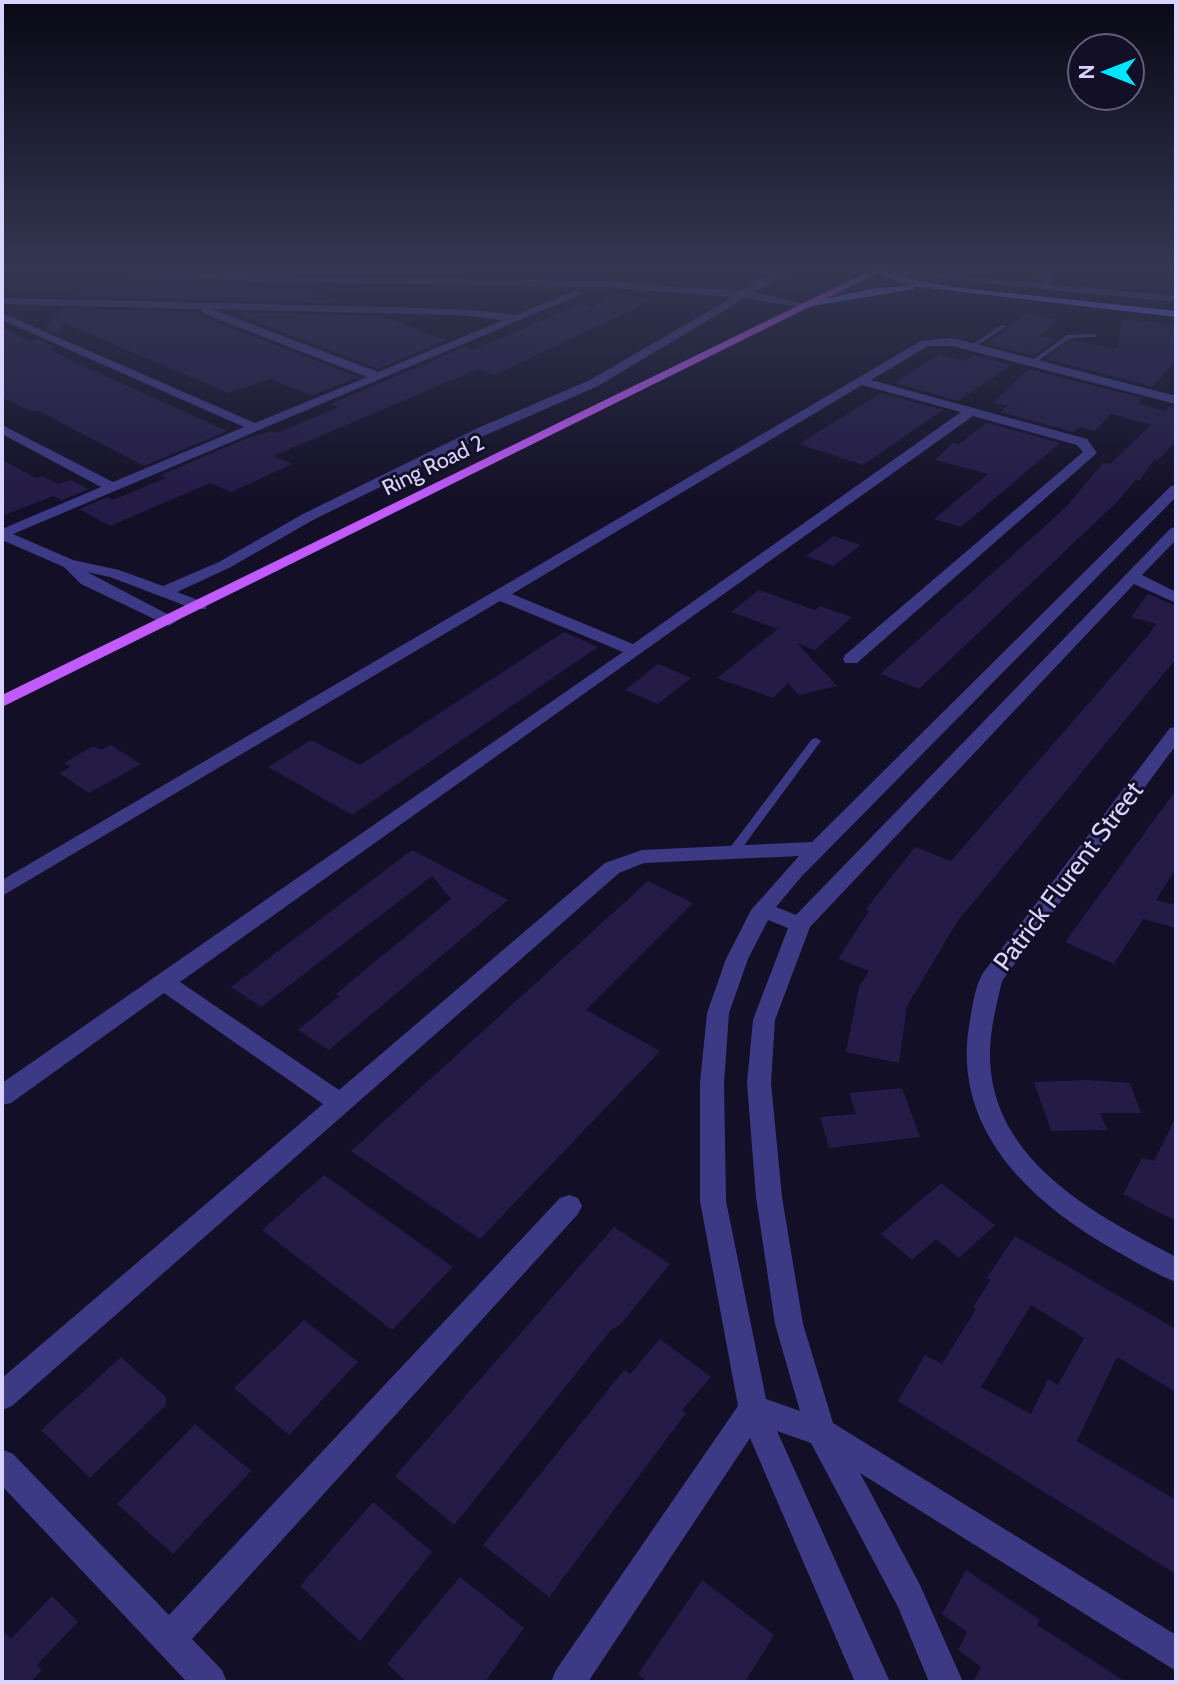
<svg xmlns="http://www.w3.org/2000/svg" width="1178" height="1684" viewBox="0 0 1178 1684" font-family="Cabin,sans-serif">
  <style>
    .building { fill: #241b47; fill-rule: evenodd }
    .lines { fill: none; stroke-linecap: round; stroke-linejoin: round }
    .service { fill: #3d3a85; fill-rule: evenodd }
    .minor { fill: #3d3a85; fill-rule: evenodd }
    .tertiary { fill: #3d3a85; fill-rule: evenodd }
    .secondary { fill: #6f6bff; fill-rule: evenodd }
    .primary { fill: #c25bff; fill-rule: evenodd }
    .labels { text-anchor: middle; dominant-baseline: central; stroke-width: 6; stroke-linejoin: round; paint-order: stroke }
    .far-street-label { font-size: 22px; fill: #d9d4ff; stroke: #130f26 }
    .street-label { font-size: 26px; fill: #d9d4ff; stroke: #130f26 }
  </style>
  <rect width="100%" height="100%" fill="#130f26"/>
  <path class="building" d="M86,282L317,287L316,292L345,303L73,297Z
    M615,293L653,300L494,375L478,369L273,456L292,464L231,492L210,483L110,526L79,509L107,497L113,500L166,478L161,475L245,439L272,431L277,433L339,407L330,404L464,347L473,350L581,304L592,308Z
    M62,309L199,312L201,316L359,377L312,396L270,379L228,393L64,323L59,334L45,328Z
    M229,312L380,316L447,340L378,369Z
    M1027,313L1059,320L1040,336L1057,339L1033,356L987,344Z
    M1122,319L1176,325V360L1153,387L1046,359L1070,341L1117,348Z
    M2,328L32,342L36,338L54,346L51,351L227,431L144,466L37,410L32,412L2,397Z
    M939,354L965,361L973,355L1012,365L958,401L895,383Z
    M1028,369L1143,398L1138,403L1165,411L1170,406L1176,407V441L1157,461L1154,460L1139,481L1136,480L1115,504L919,689L880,674L1066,507L1103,463L1110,464L1151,425L1111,414L1095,431L1079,427L1073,432L1000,412L1008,406L993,403Z
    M881,393L943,410L863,465L799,444Z
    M987,423L1060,443L961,527L934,519L988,474L935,460L953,443L959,444Z
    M2,460L36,478L42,476L59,484L70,480L89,489L62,500L53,496L2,516Z
    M834,536L861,545L833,566L806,556Z
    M759,590L815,610L820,606L852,617L815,650L797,643L837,686L799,695L788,683L773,698L717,678L778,629L731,612Z
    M1148,594L1176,606V659L957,922L907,1006L899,1063L846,1052L859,987L869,971L838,959L869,911L866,909L915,847L951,861L1149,634L1156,624L1131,617Z
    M564,632L598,647L352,815L268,767L311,740L360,765Z
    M658,664L691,678L658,704L625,690Z
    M110,745L141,764L89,793L59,773L70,767L64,763L93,746L101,750Z
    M1176,790V868L1156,900L1176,905V928L1143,919L1114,964L1065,942Z
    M412,850L508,900L329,1050L298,1030L339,996L336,994L451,899L432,876L261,1007L231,987Z
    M648,881L693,903L586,1010L660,1051L480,1239L351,1151Z
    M1088,1080L1130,1083L1141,1113H1100L1107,1130L1051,1131L1034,1082Z
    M902,1088L920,1137L829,1148L820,1117L856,1114L849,1093Z
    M1176,1117V1221L1123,1194L1142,1158L1154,1161Z
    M324,1175L453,1267L392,1330L262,1230Z
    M941,1183L995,1225L959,1258L936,1239L912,1260L881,1234Z
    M614,1227L670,1264L620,1325L611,1330L454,1525L395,1476Z
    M1015,1236L1176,1329V1392L1117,1357L1077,1441L1176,1500V1574L898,1401L925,1355L942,1364L976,1309L973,1307L991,1280L987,1278ZM1031,1305L1084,1338L1058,1385L1048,1379L1031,1414L981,1387Z
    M304,1320L358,1362L289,1435L234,1388Z
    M660,1339L711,1377L682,1410L686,1413L549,1597L483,1545L624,1370L630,1374Z
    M121,1357L166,1397V1405L90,1478L41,1430Z
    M195,1424L251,1471L173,1554L117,1504Z
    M373,1502L432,1552L360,1641L300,1586Z
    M966,1570L1040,1620L1037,1625L1126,1682H973L981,1667L958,1650L967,1632L942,1614Z
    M460,1577L524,1628L485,1682H407L387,1664Z
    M702,1580L774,1635L745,1682H648L638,1674Z
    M52,1596L78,1622L37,1665L42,1670L31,1682H2V1630L11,1639Z"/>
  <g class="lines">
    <path class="service" d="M987,268C1007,267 1035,267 1053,276L1050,283L1047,285L1044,283L1047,277L1043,276Z
      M1002,325L1007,326L973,348L968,347Z
      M1094,334L1096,335V337L1070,338L1034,364L1029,363L1067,335Z
      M816,738L821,741L737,855H729L727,852L729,849L812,739Z"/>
    <path class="minor" d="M73,268H126L258,276L601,281L740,291C759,277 784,268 807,268L753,292L810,305L804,308L745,298L598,386L488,434L313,520L229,568L177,592L206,603V609H194L110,577L87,572L175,618L177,621L169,626L81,584L64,567L2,540V529L101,487L2,434V425L113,482L244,427L2,320V313L255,423L367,377L202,313V309L2,304V298L460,309L516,315L575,291L584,293L13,534L73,560L119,570L163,586L219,562L303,514L478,428L590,380L733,297L601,287L258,282L78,271ZM212,309L460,315L504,320L378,372Z
      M1151,268L1176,269V275L1152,270Z
      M952,338L1176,396V404L952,346H928L871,380L1087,439L1097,453L857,663H845L843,659L845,655L1083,452L1077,445L973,416L180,982L339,1090L605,863L642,850L812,842L1171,486L1176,485V497L802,876L776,907L796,915L1171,528L1176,527V540L1142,575L1176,592V603L1134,584L810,927L775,1020L771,1083L782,1197L803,1324L833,1423L1176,1635V1671L860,1473L920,1585L963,1682H929L898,1607L811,1443L777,1431L890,1682H855L750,1438L588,1682H551L556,1670L738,1406L700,1201V1083L707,1013L726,959L751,910L799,856L644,863L619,873L12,1406L2,1410V1378L323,1104L164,993L11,1103L2,1105V1083L623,652L500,601L2,896V880L921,341ZM862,385L961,412L633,644L512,594ZM768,920L788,928L753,1020L747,1083L756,1197L775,1324L800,1411L766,1399L726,1201L724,1083L729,1013L748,959Z
      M1176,727V745L1002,981C996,1007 989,1033 990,1060C994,1163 1096,1215 1176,1257V1282C1155,1274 1136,1262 1116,1251C1033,1204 952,1132 969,1026C972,1010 974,988 983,973L1170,728Z
      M569,1195L578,1198L582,1206L578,1214L192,1639L222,1670L227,1682H187L2,1486V1449L13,1454L169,1615L560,1198Z"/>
    <path class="tertiary" d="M875,268L1176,296V302L879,273L875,272Z"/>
    <path class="secondary" d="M875,268H883L909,279L954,287L1176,311V317L912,286L915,289L806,307L800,304L876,288L909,286L875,272Z"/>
    <path class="primary" d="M875,268H888L2,707V695Z"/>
  </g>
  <linearGradient id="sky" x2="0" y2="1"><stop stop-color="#0a0815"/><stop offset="0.53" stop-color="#333752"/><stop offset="1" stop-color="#333752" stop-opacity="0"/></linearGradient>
  <rect width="1178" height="504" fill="url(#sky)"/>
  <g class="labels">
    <g class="far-street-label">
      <text transform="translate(433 465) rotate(-26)">Ring Road 2</text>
    </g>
    <g class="street-label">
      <text transform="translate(1068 876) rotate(-53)">Patrick Flurent Street</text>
    </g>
  </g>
  <rect width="1178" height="1684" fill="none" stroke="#d9d4ff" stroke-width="8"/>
  <g transform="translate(1106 72) rotate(270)"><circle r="38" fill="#130f26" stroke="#625e7d" stroke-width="2"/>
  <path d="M0-6L14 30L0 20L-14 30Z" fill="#00e5ff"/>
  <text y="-12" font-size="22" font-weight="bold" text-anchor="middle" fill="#d9d4ff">N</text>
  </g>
</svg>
